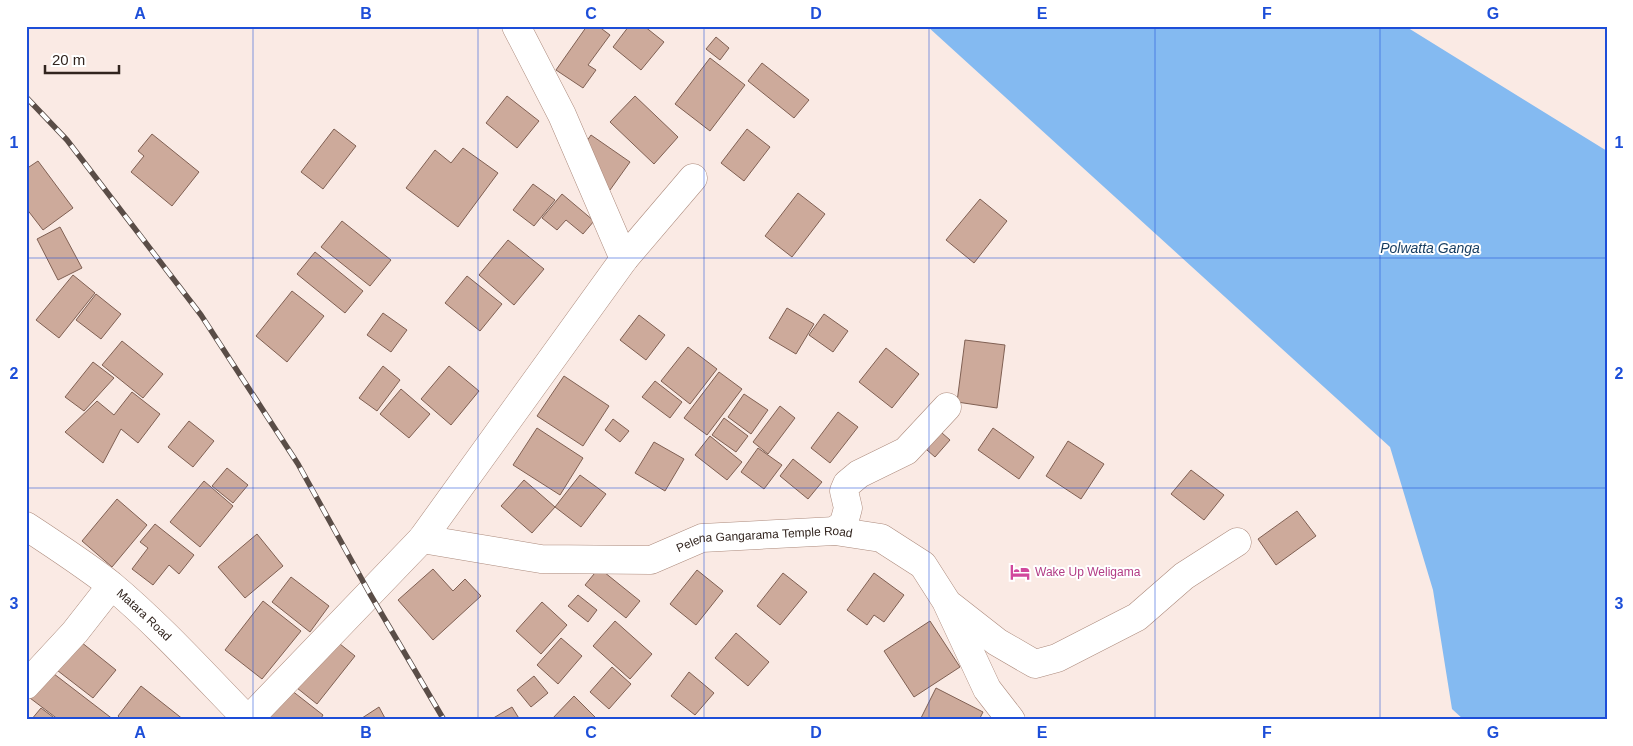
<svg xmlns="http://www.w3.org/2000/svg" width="1633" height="746" viewBox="0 0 1633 746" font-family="Arial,sans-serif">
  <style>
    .water { fill: #84baf1 }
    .building { fill: #cdaa9b; stroke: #806053 }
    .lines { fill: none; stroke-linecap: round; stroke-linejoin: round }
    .minor-casing { stroke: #ac8a7c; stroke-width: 29 }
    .highway-casing { stroke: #ac8a7c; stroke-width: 29 }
    .minor { stroke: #fff; stroke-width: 28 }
    .highway { stroke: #fff; stroke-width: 28 }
    .rail-casing { stroke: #5a4d47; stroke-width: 5.5 }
    .rail { stroke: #fff; stroke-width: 4; stroke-dasharray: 11; stroke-linecap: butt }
    .grid { fill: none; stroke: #1d4ed8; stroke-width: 1; stroke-opacity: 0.55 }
    .labels { text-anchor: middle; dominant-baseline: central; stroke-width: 4; stroke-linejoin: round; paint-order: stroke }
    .street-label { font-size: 12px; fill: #31241e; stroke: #fff }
    .hotel-label { font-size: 12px; fill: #b23c85; stroke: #fff; text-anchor: start }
    .water-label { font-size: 14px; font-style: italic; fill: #143b5f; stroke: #fff }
    .neatline { fill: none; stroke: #1d4ed8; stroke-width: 2 }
    .grid-label { font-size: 16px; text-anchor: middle; font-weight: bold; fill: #1d4ed8 }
  </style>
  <rect width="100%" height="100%" fill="#faeae4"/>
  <path class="water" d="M927,26H1405L1607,151V720H1464L1452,709L1433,590L1390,447Z"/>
  <path class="building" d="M587,26H598L610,35L588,65L596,70L583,88L556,70Z
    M629,26H644L664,42L641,70L613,47Z
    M716,37L729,48L720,60L706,49Z
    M710,58L745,85L710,131L675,104Z
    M762,63L809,100L794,118L748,81Z
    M507,96L539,121L517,148L486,123Z
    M635,96L678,137L654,164L610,122Z
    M334,129L356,146L323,189L301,172Z
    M747,129L770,147L744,181L721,163Z
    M152,134L199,172L172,206L131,172L144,156L138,151Z
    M591,135L630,162L610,190L572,163Z
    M463,148L498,173L458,227L406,188L435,150L451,163Z
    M38,161L73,208L43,230L26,208V169Z
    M533,184L555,200L534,226L513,210Z
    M798,193L825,214L792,257L765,236Z
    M562,194L594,221L583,234L566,220L557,230L542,218Z
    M980,199L1007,221L974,263L946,240Z
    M342,221L391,260L370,286L321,247Z
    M60,227L82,268L58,280L37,239Z
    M508,240L544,269L514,305L479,275Z
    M315,252L363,291L345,313L297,274Z
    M73,275L95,293L59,338L36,320Z
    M467,276L502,304L480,331L445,303Z
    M292,291L324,316L287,362L256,336Z
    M96,294L121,314L101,339L76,320Z
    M787,308L814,324L796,354L769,338Z
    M383,313L407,330L391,352L367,335Z
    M824,314L848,331L833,352L809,335Z
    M639,315L665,335L646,360L620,340Z
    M965,340L1005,345L997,408L957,402Z
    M122,341L163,374L143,398L102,365Z
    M688,347L717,369L690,404L661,381Z
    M886,348L919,374L892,408L859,382Z
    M93,362L114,378L84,411L65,397Z
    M383,366L400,380L377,411L359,398Z
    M449,366L479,391L451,425L421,399Z
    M719,372L742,389L707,435L684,418Z
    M564,376L609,406L583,446L537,416Z
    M655,381L682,402L670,418L642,397Z
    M401,389L430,414L409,438L380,414Z
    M132,392L160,414L138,443L121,429L103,463L65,432L97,401L114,415Z
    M744,394L768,410L751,434L728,417Z
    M780,406L795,418L768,454L753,442Z
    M838,412L858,427L830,463L811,448Z
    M724,418L748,436L736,452L712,435Z
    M613,419L629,431L620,442L605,430Z
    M189,421L214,441L193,467L168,447Z
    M934,426L950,440L935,457L919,443Z
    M537,428L583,458L560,495L513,465Z
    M993,428L1034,457L1019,479L978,450Z
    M710,436L742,462L727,480L695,455Z
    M1068,441L1104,464L1081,499L1046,476Z
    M654,442L684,459L665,491L635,473Z
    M758,448L782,465L764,489L741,472Z
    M793,459L822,482L808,499L780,476Z
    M227,468L248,485L233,503L212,486Z
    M1191,470L1224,495L1204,520L1171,494Z
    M580,475L606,494L581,527L555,507Z
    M524,480L555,507L532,533L501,506Z
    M204,481L233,506L200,547L170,522Z
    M117,499L147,525L112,567L82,541Z
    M1297,511L1316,536L1276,565L1258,539Z
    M155,524L194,555L179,574L169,565L153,585L132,569L148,548L140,542Z
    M257,534L283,566L245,598L218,567Z
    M599,568L640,601L626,618L585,585Z
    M433,569L453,591L465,579L481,596L433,640L398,600Z
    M697,570L723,591L696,625L670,604Z
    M783,573L807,592L780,625L757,606Z
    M874,573L904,595L884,622L874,615L867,625L847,610Z
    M291,577L329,606L310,632L272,602Z
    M578,595L597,610L588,622L568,606Z
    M263,601L301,631L262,679L225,650Z
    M542,602L567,625L541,654L516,631Z
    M615,621L652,654L630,679L593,646Z
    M930,621L960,667L914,697L884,651Z
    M736,633L769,662L748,686L715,658Z
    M330,636L355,656L317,704L292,684Z
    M76,638L116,670L93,698L53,667Z
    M561,638L582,656L558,684L537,665Z
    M45,667L114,720H59L26,695Z
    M612,667L631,684L609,709L590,692Z
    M689,672L714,693L695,715L671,696Z
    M534,676L548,693L531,707L517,690Z
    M282,683L323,715L320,720H265Z
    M141,686L184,720H122L118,716Z
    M936,688L983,712L979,720H920Z
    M574,696L596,718L595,720H551Z
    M379,707L386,720H359Z
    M512,707L520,720H490Z
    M41,708L57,720H31Z"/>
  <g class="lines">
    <defs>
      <g id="minor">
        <path d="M516,26L562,115L624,259"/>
        <path d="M835,531L844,523L848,508L844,491L847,484L859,474L906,451L947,407"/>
        <path id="s1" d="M422,539L541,559L651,560L702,538L835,531L881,538L923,565L946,601L987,689L1011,720"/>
        <path d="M951,606L997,642L1035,664L1057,658L1137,617L1184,576L1237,542"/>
        <path d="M26,685L75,632L111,586"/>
        <path d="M248,720L422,539L624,259L693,178"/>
      </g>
      <g id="highway">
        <path id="s2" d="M26,526C55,545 84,564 111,585C160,626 203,674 248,720"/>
      </g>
    </defs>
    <use href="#minor" class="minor-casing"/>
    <use href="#highway" class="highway-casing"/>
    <use href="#minor" class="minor"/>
    <use href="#highway" class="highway"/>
    <defs>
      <path id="rail" d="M26,97L67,140L201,315L298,464L370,594L444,720"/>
    </defs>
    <use href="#rail" class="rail-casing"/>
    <use href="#rail" class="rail"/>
  </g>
  <path class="grid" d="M253,26V720M478,26V720M704,26V720M929,26V720M1155,26V720M1380,26V720M26,258H1607M26,488H1607"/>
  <defs>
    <symbol id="hotel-bare" viewBox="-9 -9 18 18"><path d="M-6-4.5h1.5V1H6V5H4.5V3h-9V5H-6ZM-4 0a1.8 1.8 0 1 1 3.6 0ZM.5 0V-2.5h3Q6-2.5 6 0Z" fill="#d1479c" stroke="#fff" stroke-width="2.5" paint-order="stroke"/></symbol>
  </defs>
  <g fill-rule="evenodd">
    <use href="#hotel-bare" x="1006" y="558" width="28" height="28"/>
  </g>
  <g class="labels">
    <g class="street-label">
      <text stroke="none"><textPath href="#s1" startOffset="348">Pelena Gangarama Temple Road</textPath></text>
      <text stroke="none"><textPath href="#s2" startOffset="148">Matara Road</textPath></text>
    </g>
    <g class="hotel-label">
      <text x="1035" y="572">Wake Up Weligama</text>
    </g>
    <g class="water-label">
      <text x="1430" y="248">Polwatta Ganga</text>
    </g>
  </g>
  <rect width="1633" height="746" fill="none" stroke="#ffffff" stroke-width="55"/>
  <path d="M45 65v8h74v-8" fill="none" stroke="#31241e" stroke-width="2.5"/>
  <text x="52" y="65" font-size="15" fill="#31241e" stroke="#ffffff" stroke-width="4" paint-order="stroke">20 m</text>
  <rect x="28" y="28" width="1578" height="690" class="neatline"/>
  <g class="grid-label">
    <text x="140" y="19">A</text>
    <text x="366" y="19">B</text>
    <text x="591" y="19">C</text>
    <text x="816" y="19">D</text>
    <text x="1042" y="19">E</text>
    <text x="1267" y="19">F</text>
    <text x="1493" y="19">G</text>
    <text x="14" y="148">1</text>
    <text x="1619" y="148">1</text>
    <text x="14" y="379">2</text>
    <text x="1619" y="379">2</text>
    <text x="14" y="609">3</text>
    <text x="1619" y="609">3</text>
    <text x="140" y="738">A</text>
    <text x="366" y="738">B</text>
    <text x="591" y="738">C</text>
    <text x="816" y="738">D</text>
    <text x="1042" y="738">E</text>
    <text x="1267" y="738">F</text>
    <text x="1493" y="738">G</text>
  </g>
</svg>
